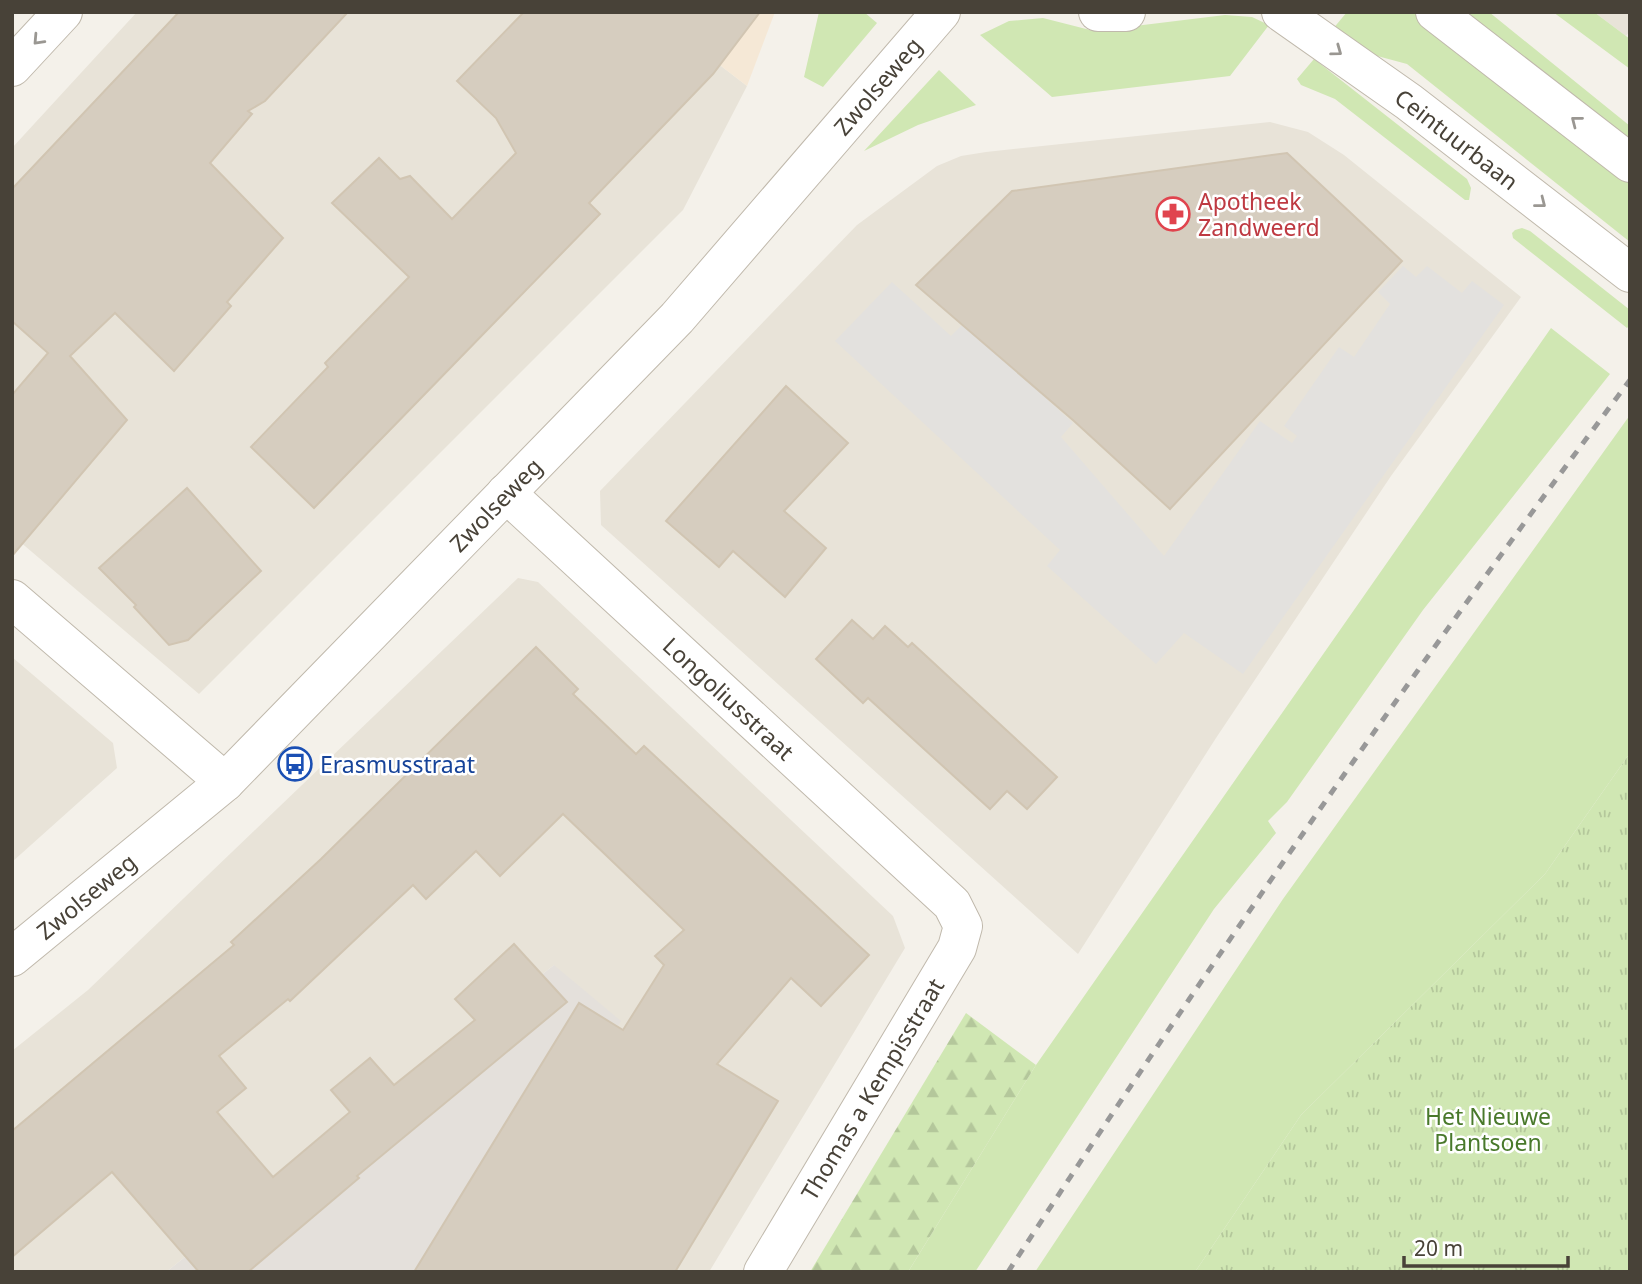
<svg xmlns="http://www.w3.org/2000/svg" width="1642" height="1284" viewBox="0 0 1642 1284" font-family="'Noto Sans',sans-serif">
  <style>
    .residential { fill: #e8e3d8 }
    .commercial { fill: #f5e8d6 }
    .industrial { fill: #e4e0db }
    .green { fill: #d0e7b3 }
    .forest { fill: url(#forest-firs) }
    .park { fill: url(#park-tufts) }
    .parking { fill: #e3e1de }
    .building { fill: #d6cdbf; stroke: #d1c5b2; stroke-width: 2 }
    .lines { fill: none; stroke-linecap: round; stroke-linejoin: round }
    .minor-casing { stroke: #c0b9ac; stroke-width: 40 }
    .minor { stroke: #fff; stroke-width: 38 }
    .rail { stroke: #989898; stroke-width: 5; stroke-dasharray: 9 9; stroke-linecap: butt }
    .oneway { stroke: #9a9792 }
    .labels { text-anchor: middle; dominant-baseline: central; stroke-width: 5; stroke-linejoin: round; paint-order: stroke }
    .street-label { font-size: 23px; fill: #484238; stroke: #fff }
    .health-label { font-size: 23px; fill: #be3a42; stroke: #fff; text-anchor: start }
    .transit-label { font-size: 23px; fill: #164399; stroke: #fff; text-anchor: start }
    .park-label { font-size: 23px; fill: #49792b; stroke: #fff }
  </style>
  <defs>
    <pattern id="forest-firs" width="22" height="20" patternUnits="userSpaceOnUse" patternTransform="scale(1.75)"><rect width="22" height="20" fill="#d0e7b3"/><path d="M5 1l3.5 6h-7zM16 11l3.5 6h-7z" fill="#b4c79b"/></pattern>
    <pattern id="park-tufts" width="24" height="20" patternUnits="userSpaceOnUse" patternTransform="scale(1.75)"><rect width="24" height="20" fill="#d0e7b3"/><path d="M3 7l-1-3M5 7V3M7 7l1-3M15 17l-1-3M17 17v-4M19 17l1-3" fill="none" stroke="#b4c79b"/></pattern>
  </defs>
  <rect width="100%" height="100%" fill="#f4f1ea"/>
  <path class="residential" d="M137,12H651L747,86L683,210L199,694L12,535V148Z
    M1594,12H1630V31L1626,36Z
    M1270,122L1308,132L1344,155L1521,297L1391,476L1216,738L1078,954L601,525L600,491L857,225L937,166L961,156L986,152Z
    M518,578L538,582L893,916L905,948L709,1272H470L554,965L166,1272H12V1051L88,990Z
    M12,657L113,743L117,768L12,862Z"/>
  <path class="commercial" d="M651,12H775L747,86Z"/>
  <path class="industrial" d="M554,965L621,1021L470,1272H166Z"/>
  <path class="green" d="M819,12H864L877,23L823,87L804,77Z
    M1347,12H1416L1630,182V242L1407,64L1355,50L1332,30Z
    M1463,12H1489L1630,126V145Z
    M1553,12H1594L1630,39V69Z
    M1225,15L1252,17L1269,25L1230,76L1052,97L980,35L1009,21L1043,18L1094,31Z
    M1314,59L1467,179L1471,188L1469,200H1465L1335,99L1301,85L1297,79Z
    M939,70L976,105L918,125L864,151Z
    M1522,228L1530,231L1630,310V325L1627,328L1513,238L1512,233L1515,230Z
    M1551,328L1610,374L1423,610L1287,802L1268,821L1276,833L1214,909L975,1272H908L1036,1065Z
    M1630,415V753L1545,874L1301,1115L1195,1272H1035L1283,899Z"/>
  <path class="forest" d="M966,1013L1036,1065L908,1272H810Z"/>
  <path class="park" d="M1630,753V1272H1195L1301,1115L1545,874Z"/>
  <path class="parking" d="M1403,266L1416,277L1427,266L1462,293L1472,281L1504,305L1243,674L1184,633L1156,664L1047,566L1060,550L835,341L892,282L951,336L964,323L1073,423L1061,437L1164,556L1260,421L1292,443L1297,436L1284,426L1339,347L1354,357L1390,304L1378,292Z"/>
  <path class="building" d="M179,12H348L265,101L248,111L252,114L210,163L283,238L227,302L231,306L174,371L115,313L70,356L127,420L12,556V395L48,353L12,321V189Z
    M524,12H760L713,74L589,203L600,214L314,508L251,447L328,367L325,363L409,277L332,203L379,158L400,179L410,176L452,219L516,153L496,118L457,81Z
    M1287,153L1402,261L1170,509L1074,421L916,285L1012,191Z
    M786,386L848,443L784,511L826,548L785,597L733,551L719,567L666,521Z
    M187,488L261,571L188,640L169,645L134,607L136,605L99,568Z
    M852,620L873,639L885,626L908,647L912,643L1057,777L1027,809L1007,791L990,809L868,698L863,703L816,659Z
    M536,647L578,689L573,694L636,754L644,746L869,955L821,1006L791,978L717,1064L778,1101L675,1272H414L579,1003L623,1030L664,965L655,956L684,930L563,814L500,876L476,851L426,899L413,885L290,1001L288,999L219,1056L246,1088L217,1112L273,1177L350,1112L331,1090L370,1058L394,1085L475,1020L455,999L514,944L567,1002L357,1176L359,1178L248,1272H199L112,1172L12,1257V1131L234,945L231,942L321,859Z"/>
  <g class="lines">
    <defs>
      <g id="minor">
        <path d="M1098,12H1126"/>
        <path id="s1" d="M1281,12L1409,102L1630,273"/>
        <path d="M1435,12L1630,163"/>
        <path d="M12,67L63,12"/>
        <path id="s2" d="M506,493L952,904L963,926L957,948L763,1272"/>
        <path d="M12,599L225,782"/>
        <path id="s3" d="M12,957L225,782L677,318L941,12"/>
      </g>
    </defs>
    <use href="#minor" class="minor-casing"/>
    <use href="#minor" class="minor"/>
    <path class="rail" d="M1008,1272C1206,968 1413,670 1630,380"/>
  </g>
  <defs><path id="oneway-chevron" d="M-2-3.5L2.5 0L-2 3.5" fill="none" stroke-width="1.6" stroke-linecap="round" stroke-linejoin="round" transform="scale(1.75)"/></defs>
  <g class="oneway">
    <use href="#oneway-chevron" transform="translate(38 40) rotate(133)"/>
    <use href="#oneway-chevron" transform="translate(1337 51) rotate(36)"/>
    <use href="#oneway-chevron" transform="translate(1576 121) rotate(-142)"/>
    <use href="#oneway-chevron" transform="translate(1541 203) rotate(38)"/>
  </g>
  <defs>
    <symbol id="pharmacy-ring" viewBox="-11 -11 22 22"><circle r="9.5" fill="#fff" stroke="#e0444e" stroke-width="1.5"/><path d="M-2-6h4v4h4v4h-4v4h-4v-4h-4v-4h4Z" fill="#e0444e"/></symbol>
    <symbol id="bus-ring" viewBox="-11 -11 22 22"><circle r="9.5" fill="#fff" stroke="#1a4fb4" stroke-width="1.5"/><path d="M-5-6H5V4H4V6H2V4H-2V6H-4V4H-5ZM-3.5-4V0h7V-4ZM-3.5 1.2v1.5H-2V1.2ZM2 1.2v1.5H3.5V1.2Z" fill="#1a4fb4"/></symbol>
  </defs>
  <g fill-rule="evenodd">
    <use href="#pharmacy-ring" x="1154" y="195" width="38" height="38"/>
    <use href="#bus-ring" x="276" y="745" width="38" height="38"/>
  </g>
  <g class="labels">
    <g class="street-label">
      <text stroke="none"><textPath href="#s3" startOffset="1230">Zwolseweg</textPath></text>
      <text stroke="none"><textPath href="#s1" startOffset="217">Ceintuurbaan</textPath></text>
      <text stroke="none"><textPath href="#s3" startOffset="663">Zwolseweg</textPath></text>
      <text stroke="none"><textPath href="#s2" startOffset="303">Longoliusstraat</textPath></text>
      <text stroke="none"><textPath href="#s3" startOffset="96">Zwolseweg</textPath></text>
      <text transform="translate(872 1089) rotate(-59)">Thomas a Kempisstraat</text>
    </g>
    <g class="health-label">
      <text x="1198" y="201">Apotheek<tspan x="1198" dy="26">Zandweerd</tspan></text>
    </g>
    <g class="transit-label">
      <text x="320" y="764">Erasmusstraat</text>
    </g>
    <g class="park-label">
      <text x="1488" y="1116">Het Nieuwe<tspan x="1488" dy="26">Plantsoen</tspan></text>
    </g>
  </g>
  <rect width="1642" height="1284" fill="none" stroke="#484238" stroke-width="28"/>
  <path d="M1404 1256v10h164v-10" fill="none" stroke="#484238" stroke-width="3.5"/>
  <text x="1414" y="1256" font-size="21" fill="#484238" stroke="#ffffff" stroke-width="5" paint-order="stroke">20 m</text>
</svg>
